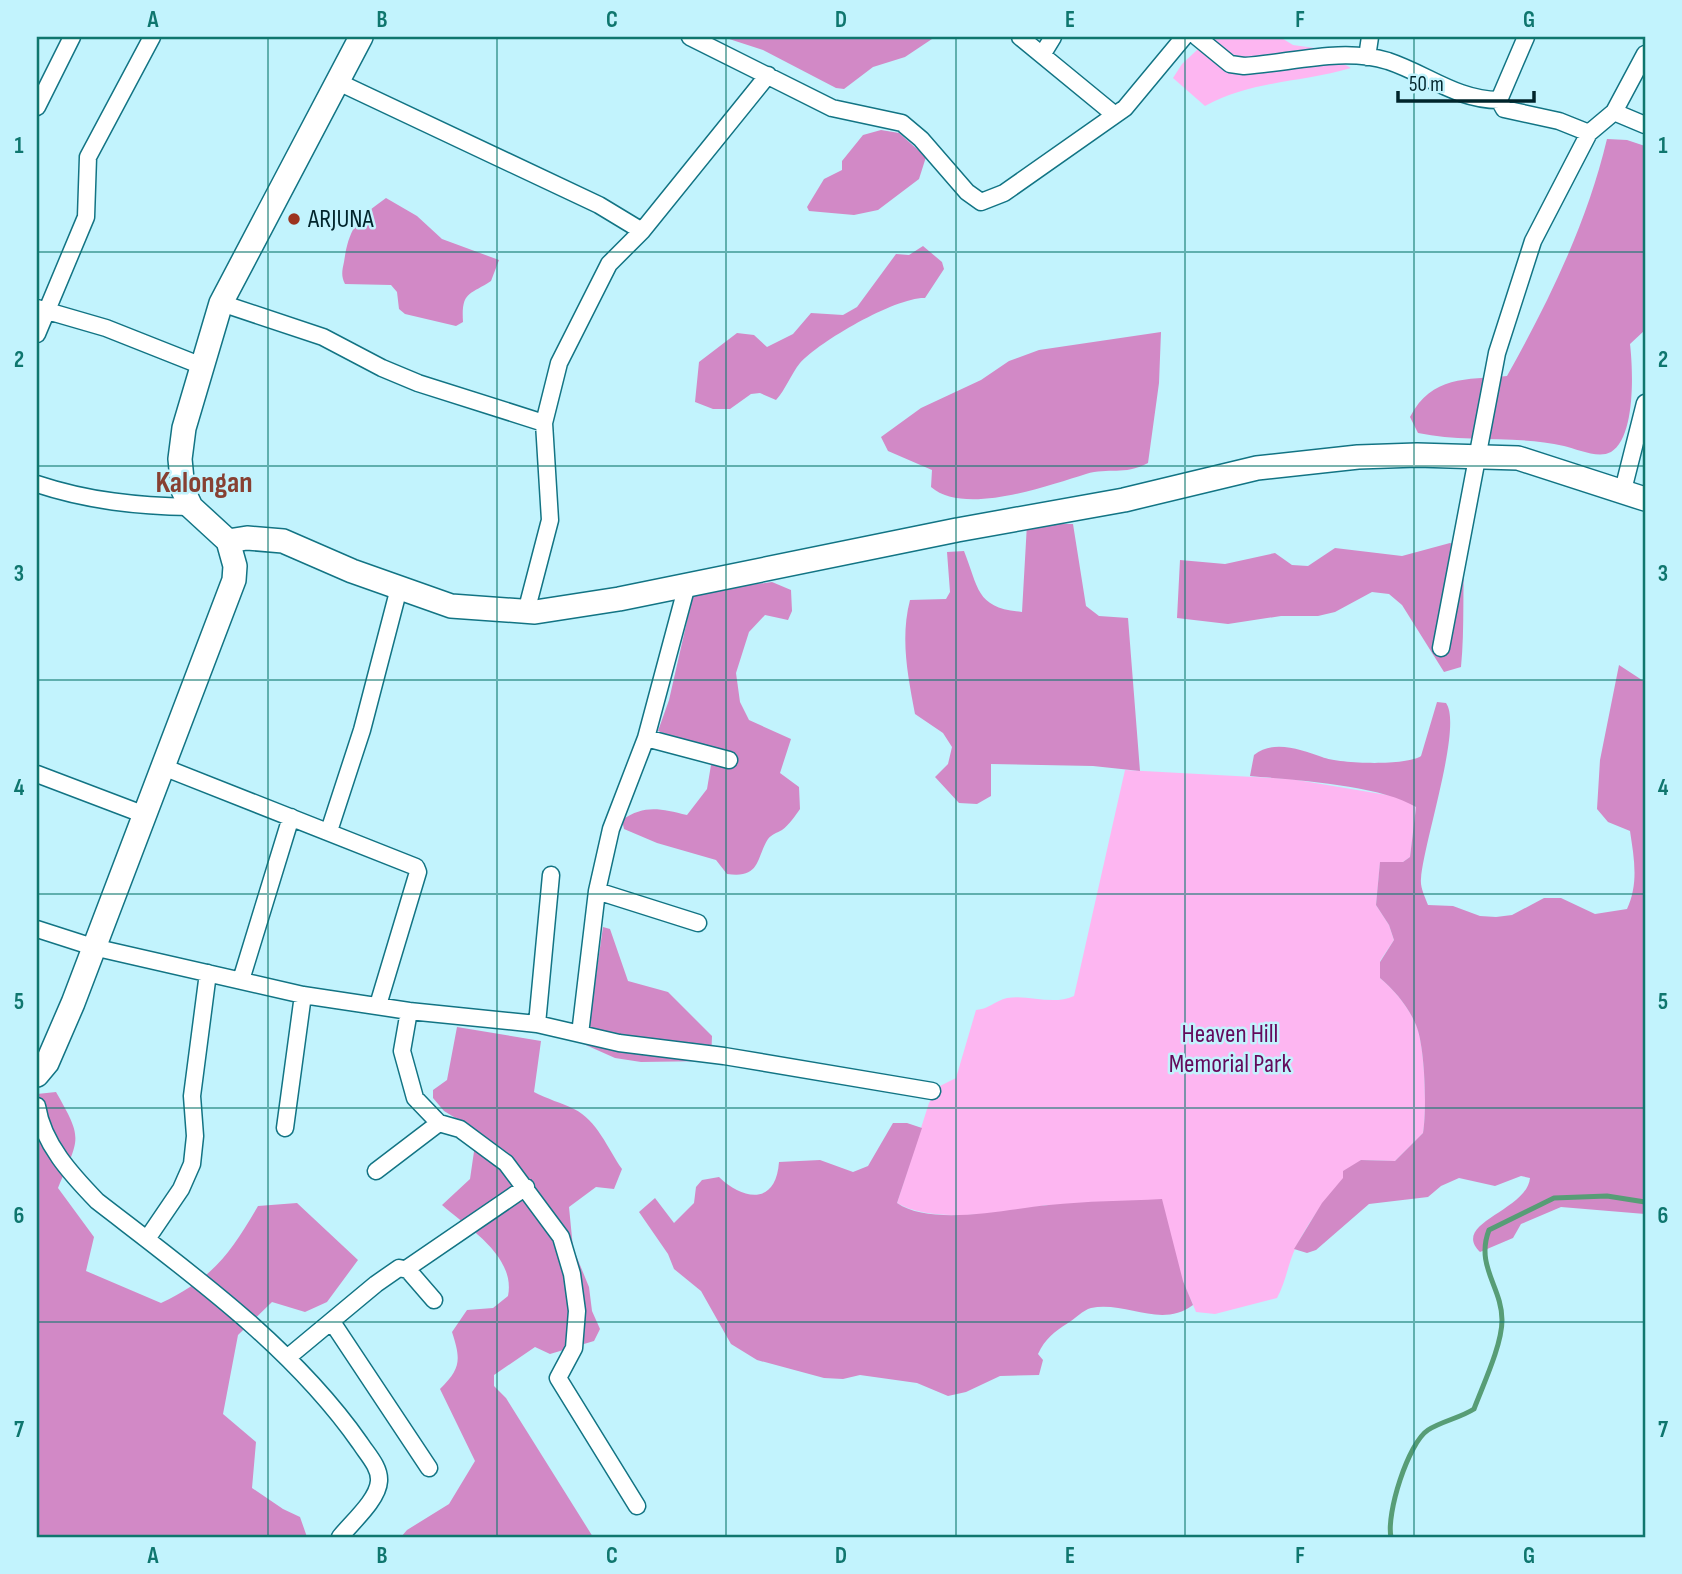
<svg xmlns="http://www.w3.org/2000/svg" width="1682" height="1574" viewBox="0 0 1682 1574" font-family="'Sofia Sans Condensed',sans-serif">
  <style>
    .green { fill: #fdb6f1 }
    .forest { fill: #d289c6 }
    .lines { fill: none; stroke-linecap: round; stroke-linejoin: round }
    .stream { stroke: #579d76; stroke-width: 5 }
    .street-casing { stroke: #127484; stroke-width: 19 }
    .secondary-casing { stroke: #127484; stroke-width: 26 }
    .street { stroke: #fff; stroke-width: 16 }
    .secondary { stroke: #fff; stroke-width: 23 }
    .grid { fill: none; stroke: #0f766e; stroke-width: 2; stroke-opacity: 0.55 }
    .poi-dot { fill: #9c331f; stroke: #c2f3fd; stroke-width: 2.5 }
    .labels { text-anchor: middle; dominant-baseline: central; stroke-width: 5; stroke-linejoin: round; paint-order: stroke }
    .poi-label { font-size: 26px; fill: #00242b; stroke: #c2f3fd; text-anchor: start }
    .park-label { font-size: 26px; fill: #640a5b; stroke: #c2f3fd }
    .quarter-label { font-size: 30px; font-weight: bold; fill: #874032; stroke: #c2f3fd }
    .neatline { fill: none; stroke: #0f766e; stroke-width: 2.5 }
    .grid-label { font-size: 23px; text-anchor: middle; font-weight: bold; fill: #0f766e }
  </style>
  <rect width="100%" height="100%" fill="#c2f3fd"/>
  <path class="green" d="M1211,37H1280L1293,45L1315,48L1351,68C1301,83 1252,80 1205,106L1173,78L1182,64Z
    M1125,770L1291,779L1399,797L1416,807L1410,857L1403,862L1380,863L1376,905L1389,925L1394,940L1380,961V978C1395,991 1408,1006 1416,1025C1425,1046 1427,1109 1423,1133L1395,1161L1361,1160C1336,1187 1312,1214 1296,1247C1288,1263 1286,1282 1277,1298L1215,1314L1196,1312L1183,1281L1047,1205C1008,1213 932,1224 897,1203L929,1103L940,1086L956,1078L976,1010C989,1009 995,1001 1007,998C1029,994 1052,1006 1074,996Z"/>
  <path class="forest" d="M723,37H935L905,57L873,67L844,89L836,88L763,50Z
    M881,130L899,133L926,157L919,179L878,210L854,215L809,211L807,207L824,179L842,170V161L863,135Z
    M1607,139L1627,140L1645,146V330L1630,344C1633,369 1636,437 1611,452C1598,459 1577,449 1564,446C1516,435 1465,443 1418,433L1410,417C1432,375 1466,380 1507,376C1549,301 1587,223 1607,139Z
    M386,198L417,216L442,239L499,260L491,281C470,295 461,291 463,322L456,326L405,314L399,309L397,292L391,285L345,284C341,276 342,271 344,262C349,227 358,218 386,198Z
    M923,246L942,262L944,269L925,298C896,297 820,341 800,363C791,374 786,389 776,400L760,393L751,394L730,409H713L695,402L699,362L737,333L754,335L767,347L793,334L811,313L843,315L857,307L896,254L909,255Z
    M1161,332L1159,383L1148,463C1123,476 1109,467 1086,474C1047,486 964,516 931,487L932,470L888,451L881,437L921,408L981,380L1009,361L1039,350Z
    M1027,524H1073L1086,606L1099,616L1128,618L1140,771L1093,766L991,764V796L977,804L959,803L935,777L948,764L952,747L943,733L915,714C908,676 900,639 910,600L946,599L950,592L947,552L964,551C979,589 976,608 1022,612Z
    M1450,543L1465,548C1462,587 1465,628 1461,667L1444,672L1402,605L1389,594L1372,592L1335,612L1318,616H1281L1228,624L1177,618L1180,560L1225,564L1275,553L1292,565L1308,566L1335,548L1402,556Z
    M772,582L791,590L792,611L788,620L765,615L749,632L736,673L740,702L749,720L791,739L780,773L799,787L800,809C795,816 789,825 782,830C777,833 772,834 768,839C756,858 761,879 727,874L716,860L657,843L624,829L622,820C645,804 661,809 687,815L707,789L713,753L658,731L669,700L695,586L736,587Z
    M1619,665L1645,682V1214L1561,1207L1521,1224L1513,1238L1480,1252C1450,1223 1527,1211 1530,1178L1521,1176L1495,1186L1459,1178L1441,1186L1428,1197L1369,1204L1316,1250L1307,1253L1294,1249L1322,1203L1343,1178V1171L1361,1160L1395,1161L1423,1133C1427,1109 1425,1046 1416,1025C1408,1006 1395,991 1380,978V962L1394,940L1389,925L1376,905L1380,862H1403L1410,857L1416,807C1380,785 1295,780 1250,776L1254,755C1274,739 1301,750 1322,757C1340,764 1406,766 1421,756L1437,702L1446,703C1463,726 1423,844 1421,879C1420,887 1425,897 1428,905L1453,906L1480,916L1496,917L1512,915L1544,898H1561L1595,914L1627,909C1639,883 1634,858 1630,831L1608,822L1597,809L1600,760Z
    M603,927L610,929L628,981L668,992L712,1036L711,1061L641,1062L615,1058L570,1038L576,1018L592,1003Z
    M457,1027L541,1041L534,1092C547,1099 562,1103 574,1109C597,1120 608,1149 622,1169L614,1189L596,1187L569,1207L573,1248L589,1287L592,1311L600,1329L594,1341L550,1354L535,1347L494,1375V1386L506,1398L593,1537H401L407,1530L449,1504L475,1461L440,1389C461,1368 461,1360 452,1332L467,1310L493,1308L508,1296C516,1256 468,1228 442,1205L470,1179L477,1131L444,1111L433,1098V1090L447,1080Z
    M56,1092C84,1141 79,1137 58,1188L94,1237L86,1271L161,1303C212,1279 230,1254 258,1206L297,1203L358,1260L327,1302L305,1312L272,1302L238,1335L223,1414L256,1442L252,1488L283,1509L300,1517L307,1537H37V1094Z
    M893,1123H907L922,1128L897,1203C932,1227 1008,1209 1049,1205C1087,1201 1125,1201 1162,1199L1183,1281L1193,1305C1161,1329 1126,1301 1091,1308C1083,1310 1075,1319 1068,1323C1054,1332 1045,1339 1038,1354L1043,1360L1039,1375L1000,1376L966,1392L948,1396L917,1383L860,1375L843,1379L824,1378L757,1360L731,1344L701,1291L674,1269L668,1254L639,1212L655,1198L674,1223L694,1203L696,1187L702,1180L719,1177C744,1201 776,1205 779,1162L820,1160L853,1172L868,1166Z"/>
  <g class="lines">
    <path class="stream" d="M1391,1537C1386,1514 1408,1443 1428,1430C1442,1421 1460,1418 1474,1409C1483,1385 1502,1345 1502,1320C1502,1287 1475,1266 1489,1230L1554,1198L1607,1196L1645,1202"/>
    <defs>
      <path id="street" d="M690,37L832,108L902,123L921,139L967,192L981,202L1004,193L1125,108L1184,37
        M1020,37L1115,115
        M1197,37L1230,64L1244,66C1291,63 1342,47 1388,61C1427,74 1457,100 1499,100L1526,37
        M1042,55L1053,37
        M1367,57L1370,37
        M336,81L599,205L642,231L609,264L559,363L544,423
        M1499,100L1504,109L1559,121L1589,133
        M37,107L72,37
        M1614,112L1645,125
        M642,231L768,75
        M221,303L323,337L382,368L418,383L544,423L550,520L526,612
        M37,308L106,328L202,366
        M37,334L86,217L88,157L152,37
        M37,484C88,501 138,506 191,507
        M1623,490L1645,403
        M1441,648L1497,353L1533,241L1589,133L1614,112L1645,54
        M646,738L729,760
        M163,767L416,867L418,872L378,1005
        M37,774L145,815
        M329,831L362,730L399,588
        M597,891L698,923
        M37,929L93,947L303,995L409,1011L537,1024L619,1043L724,1056L932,1091
        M241,980L291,817
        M409,1011L402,1051L415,1098L439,1123L460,1129L506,1163L561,1237L572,1274L577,1311L574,1348L558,1378L637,1506
        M537,1024L551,875
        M580,1034L597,891L611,829L646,738L687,585
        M37,1106C43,1144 71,1174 97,1201C190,1273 292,1346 360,1443C367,1454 380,1467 379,1481C378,1500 351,1523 340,1537
        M285,1128L303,995
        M376,1171L439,1123
        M147,1239L181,1189L192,1164L195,1136L192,1096L208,973
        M406,1269L526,1187
        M332,1322L429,1468
        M287,1358L376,1284L399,1268L408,1270L434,1300"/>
      <path id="secondary" d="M228,541L247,538L283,541L352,571L451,606L535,612L619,599L957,530L1124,500L1257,468L1358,457L1417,455L1518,458L1645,499
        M37,1075L47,1063L73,1003L234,580L235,566L228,541L191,507L183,490L180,459L184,428L221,303L361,37"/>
    </defs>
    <use href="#street" class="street-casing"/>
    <use href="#secondary" class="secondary-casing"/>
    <use href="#street" class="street"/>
    <use href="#secondary" class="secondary"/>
  </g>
  <path class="grid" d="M268,37V1537M497,37V1537M726,37V1537M956,37V1537M1185,37V1537M1414,37V1537M37,252H1645M37,466H1645M37,680H1645M37,894H1645M37,1108H1645M37,1322H1645"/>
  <circle class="poi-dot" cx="294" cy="219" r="7"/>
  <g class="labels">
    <g class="poi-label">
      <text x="308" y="219">ARJUNA</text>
    </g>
    <g class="park-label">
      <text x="1230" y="1034">Heaven Hill<tspan x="1230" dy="30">Memorial Park</tspan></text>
    </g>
    <g class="quarter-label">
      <text x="204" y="483">Kalongan</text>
    </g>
  </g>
  <rect width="1682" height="1574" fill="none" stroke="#c2f3fd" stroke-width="77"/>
  <path d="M1398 91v10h136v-10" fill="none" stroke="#00242b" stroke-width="3.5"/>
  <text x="1409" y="91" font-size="21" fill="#00242b" stroke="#c2f3fd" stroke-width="5" paint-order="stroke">50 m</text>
  <rect x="38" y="38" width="1606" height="1498" class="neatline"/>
  <g class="grid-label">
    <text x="153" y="27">A</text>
    <text x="382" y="27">B</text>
    <text x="612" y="27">C</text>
    <text x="841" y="27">D</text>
    <text x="1070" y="27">E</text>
    <text x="1300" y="27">F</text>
    <text x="1529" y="27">G</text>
    <text x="19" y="153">1</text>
    <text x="1663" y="153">1</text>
    <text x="19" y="367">2</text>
    <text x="1663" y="367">2</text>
    <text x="19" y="581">3</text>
    <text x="1663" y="581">3</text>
    <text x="19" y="795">4</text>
    <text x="1663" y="795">4</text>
    <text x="19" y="1009">5</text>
    <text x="1663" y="1009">5</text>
    <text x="19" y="1223">6</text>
    <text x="1663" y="1223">6</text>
    <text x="19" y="1437">7</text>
    <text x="1663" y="1437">7</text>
    <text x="153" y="1563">A</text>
    <text x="382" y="1563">B</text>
    <text x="612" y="1563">C</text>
    <text x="841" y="1563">D</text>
    <text x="1070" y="1563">E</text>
    <text x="1300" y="1563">F</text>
    <text x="1529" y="1563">G</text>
  </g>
</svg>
